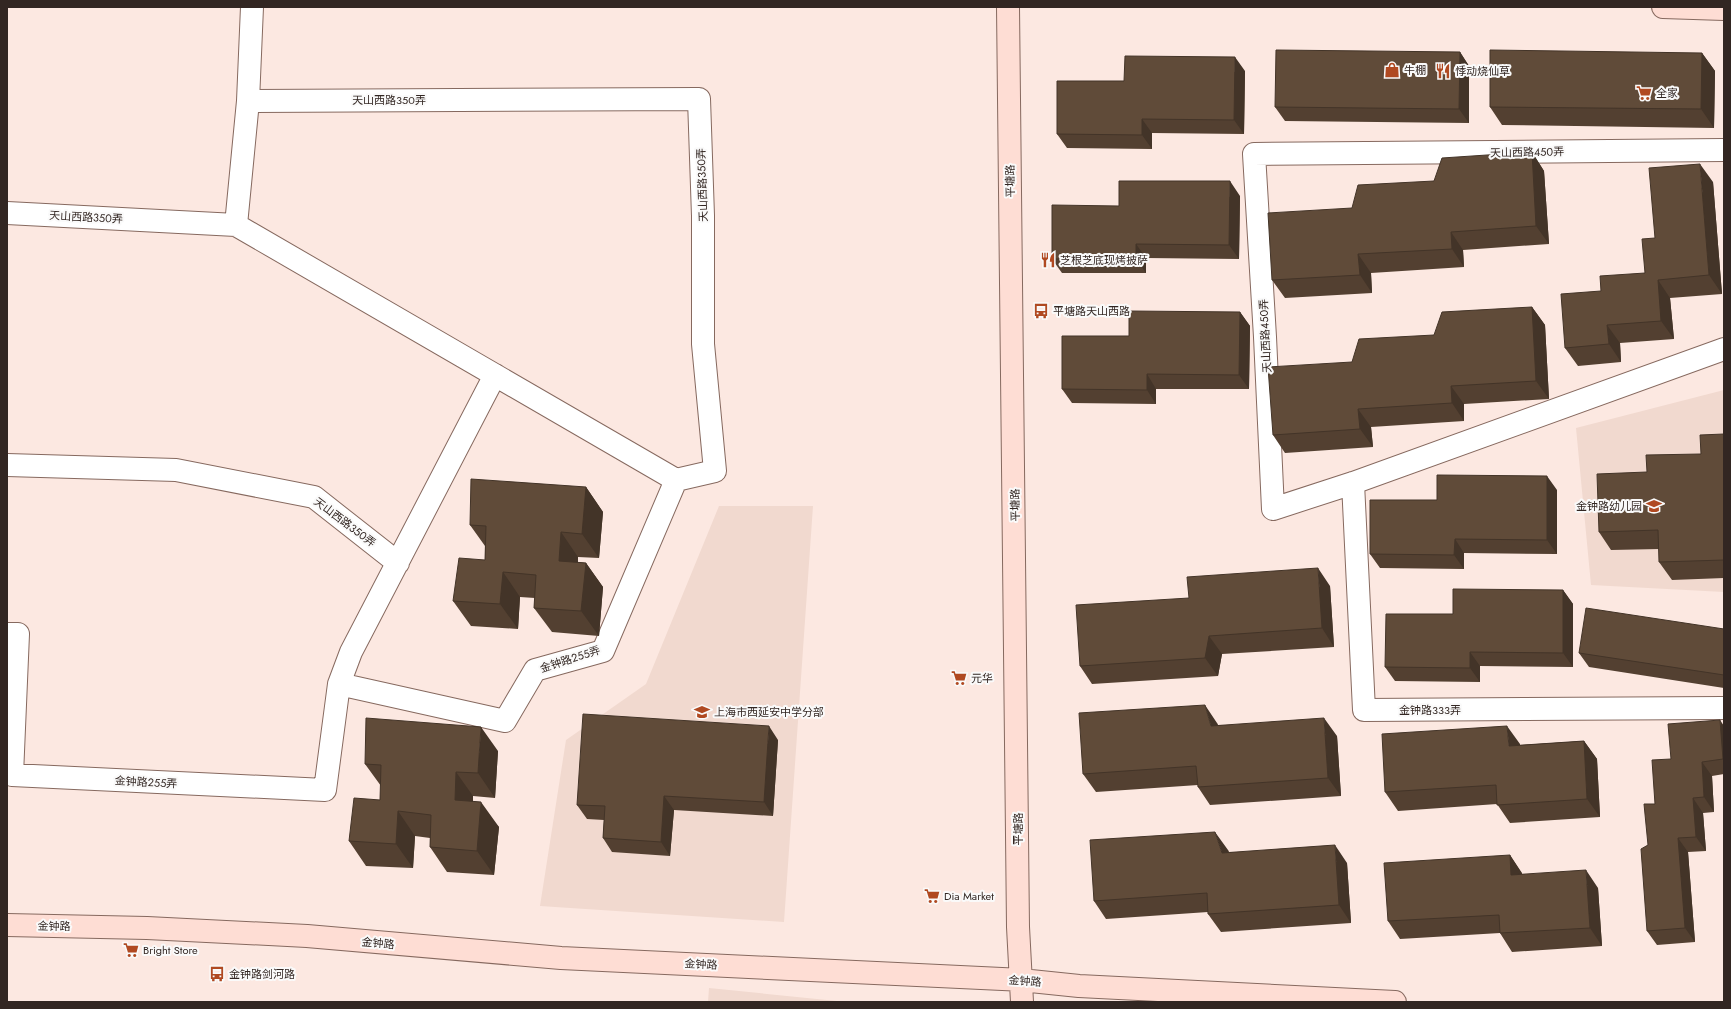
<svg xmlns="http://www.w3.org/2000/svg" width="1731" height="1009" viewBox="0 0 1731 1009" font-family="Jost,'Noto Sans SC',sans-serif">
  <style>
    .education { fill: #f1d9cf }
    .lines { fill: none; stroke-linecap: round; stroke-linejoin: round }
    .street-casing { stroke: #86695f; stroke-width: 24 }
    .secondary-casing { stroke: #86695f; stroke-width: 24 }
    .street { stroke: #fff; stroke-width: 22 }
    .secondary { stroke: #feddd4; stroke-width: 22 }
    .wall { fill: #534031 }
    .shaded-wall { fill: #433428 }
    .building { fill: #604b39; stroke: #433428 }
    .labels { text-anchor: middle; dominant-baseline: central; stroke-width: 4; stroke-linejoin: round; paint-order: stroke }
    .poi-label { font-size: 11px; fill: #322622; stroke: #fafafa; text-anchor: start }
    .street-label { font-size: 11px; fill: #322622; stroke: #fafafa }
  </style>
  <rect width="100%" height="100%" fill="#fce8e1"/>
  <path class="education" d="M1724,390V592L1591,585L1576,428Z
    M719,506H813L784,922L540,906L566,740L646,684Z
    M709,988L847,1002H708Z"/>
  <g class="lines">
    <defs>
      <path id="street" d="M1724,150L1254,154L1265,337L1273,509L1353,483L1724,349
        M7,213L236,225L676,480L715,471L703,344V216L699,99L248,101
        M236,225L248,101L252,7
        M7,465L176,470L314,497L398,563
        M1353,483L1364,710L1724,708
        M7,634H18L12,775L325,790L339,684L351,652L495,375
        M339,684L505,721L535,670L603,651L676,480"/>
      <path id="secondary" d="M1008,7L1018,927L1022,1002
        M1663,7L1724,9
        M7,925L147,928L307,936L561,958L1021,980L1079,986L1395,1002"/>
    </defs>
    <use href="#street" class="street-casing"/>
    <use href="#secondary" class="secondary-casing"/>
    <use href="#street" class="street"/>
    <use href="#secondary" class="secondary"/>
  </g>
  <path class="wall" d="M1460,52L1469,66V123L1285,121L1275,107Z
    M1702,53L1715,71L1714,128L1502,125L1490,107Z
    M1245,71L1244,134L1152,133V149L1067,148L1057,134L1124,81Z
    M1532,152L1544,171L1549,244L1463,250L1464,267L1371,273L1372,293L1285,298L1272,280L1352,208L1434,181Z
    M1713,182L1722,294L1670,298L1674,339L1620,343L1621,362L1578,366L1565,348L1601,291L1645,273L1655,238Z
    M1240,196L1239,259L1146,258V273H1062L1052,259L1119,206Z
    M1532,307L1545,325L1549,399L1464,404V421L1371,427L1373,447L1285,453L1273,435L1352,362L1434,335Z
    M1240,312L1250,326L1249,389H1156V404L1072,403L1062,389L1129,336Z
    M1724,434V578L1672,580L1659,562V549L1611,550L1599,532L1647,472L1701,454Z
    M586,487L603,512L599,558L578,557V562L586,563L603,587L599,636L552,632L534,608L535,598L520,597L518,629L471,626L453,601L485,560V546L470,525Z
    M1557,490V554L1464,553V569L1380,568L1370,554L1437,500Z
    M1330,586L1334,647L1222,654L1218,676L1092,684L1080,666L1189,598Z
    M1563,590L1573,604V667L1480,666V682L1395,681L1385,667L1453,614Z
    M1724,629V688L1589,667L1579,653Z
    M1217,723L1218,725L1337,736L1341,796L1210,805L1198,787V785L1096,792L1083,774Z
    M1724,726V774L1712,776L1714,812L1703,813L1706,851L1688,852L1695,942L1657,945L1647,931L1648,845L1655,804L1671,759Z
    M778,740L773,816L674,810L670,856L612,852L603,838L604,820L587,819L577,805Z
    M1584,741L1597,759L1600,817L1510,823L1497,804L1398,811L1385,792L1520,744V745Z
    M498,751L495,798L473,796V802L499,827L494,875L447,872L430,847V838L415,836L413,868L366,866L349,841L380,800L381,786L365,764Z
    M1228,850L1229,852L1347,863L1351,923L1221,932L1208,914V912L1106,919L1094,901Z
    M1510,855L1522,874L1598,888L1602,946L1512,952L1500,933L1400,939L1388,921Z"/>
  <path class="shaded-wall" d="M1460,52L1469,66V123L1459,109Z
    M1702,53L1715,71L1714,128L1701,109Z
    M1235,57L1245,71L1244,134L1234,120Z
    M1142,119L1152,133V149L1142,135Z
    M1532,152L1544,171L1549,244L1536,226Z
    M1700,164L1713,182L1722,294L1709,275Z
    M1230,181L1240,196L1239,259L1229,245Z
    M1451,232L1463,250L1464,267L1452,249Z
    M1136,244L1146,258V273L1136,259Z
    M1358,254L1371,273L1372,293L1360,275Z
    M1658,280L1670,298L1674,339L1661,321Z
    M1532,307L1545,325L1549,399L1536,381Z
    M1240,312L1250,326L1249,389L1239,375Z
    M1607,325L1620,343L1621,362L1609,344Z
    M1147,374L1156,389V404L1147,390Z
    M1451,386L1464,404V421L1452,403Z
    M1358,409L1371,427L1373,447L1360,429Z
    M1547,476L1557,490V554L1547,540Z
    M586,487L603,512L599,558L582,534Z
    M561,532L578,557L576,585L559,561Z
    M1455,539L1464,553V569L1454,555Z
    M586,563L603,587L599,636L581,611Z
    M1318,568L1330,586L1334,647L1322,628Z
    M503,572L520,597L518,629L500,604Z
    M1563,590L1573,604V667L1563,653Z
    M1209,636L1222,654L1218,676L1205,658Z
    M1470,652L1480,666V682L1470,668Z
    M1205,705L1217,723L1224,744L1211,726Z
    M1324,718L1337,736L1341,796L1328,778Z
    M1720,720L1724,726V761L1723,759Z
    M769,726L778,740L773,816L764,802Z
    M1507,726L1520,744L1521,764L1509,746Z
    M481,727L498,751L495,798L478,773Z
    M1584,741L1597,759L1600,817L1587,799Z
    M1702,762L1712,776L1714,812L1704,797Z
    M456,772L473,796L472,825L455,800Z
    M664,796L674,810L670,856L661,842Z
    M1693,798L1703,813L1706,851L1696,837Z
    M481,802L499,827L494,875L477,851Z
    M398,811L415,836L413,868L396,844Z
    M1215,832L1228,850L1234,871L1222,853Z
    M1678,838L1688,852L1695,942L1685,928Z
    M1335,845L1347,863L1351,923L1339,905Z
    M1510,855L1522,873L1523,893L1511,875Z
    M1586,870L1598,888L1602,946L1590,928Z"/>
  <path class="building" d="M1276,50L1460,52L1459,109L1275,107Z
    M1490,50L1702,53L1701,109L1490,107Z
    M1125,56L1235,57L1234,120L1142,119V135L1057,134V81H1124Z
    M1532,152L1536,226L1451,232L1452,249L1358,254L1360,275L1272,280L1268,213L1352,208L1358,185L1434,181L1442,158Z
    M1700,164L1709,275L1658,280L1661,321L1607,325L1609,344L1565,348L1561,294L1601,291L1600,276L1645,273L1642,239L1655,238L1649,168Z
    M1119,181H1230L1229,245L1136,244V259H1052V205L1119,206Z
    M1532,307L1536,381L1451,386L1452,403L1358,409L1360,429L1273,435L1268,367L1352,362L1359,339L1434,335L1442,312Z
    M1129,311L1240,312L1239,375L1147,374V390L1062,389V336H1129Z
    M1724,434V560L1659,562L1658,530L1599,532L1597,474L1647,472L1646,455L1701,454L1700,435Z
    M1437,475L1547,476V540L1455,539L1454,555L1370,554V500H1437Z
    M471,479L586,487L582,534L561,532L559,561L586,563L581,611L534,608L536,575L503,572L500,604L453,601L459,558L485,560L486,526L470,525Z
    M1318,568L1322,628L1209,636L1205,658L1080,666L1076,605L1189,598L1187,577Z
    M1453,589L1563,590V653L1470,652V668L1385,667L1386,614H1453Z
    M1586,608L1724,629V675L1579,653Z
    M1205,705L1211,726L1324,718L1328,778L1198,787L1196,766L1083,774L1079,713Z
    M583,714L769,726L764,802L664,796L661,842L603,838L605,806L577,805Z
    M366,718L481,727L478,773L456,772L455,800L481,802L477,851L430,847L431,815L398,811L396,844L349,841L354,798L380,800L381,765L365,764Z
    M1720,720L1723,759L1702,762L1704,797L1693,798L1696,837L1678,838L1685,928L1647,931L1641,849L1648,845L1644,804H1655L1652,760L1671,759L1668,724Z
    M1507,726L1509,746L1584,741L1587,799L1497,805L1496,785L1385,792L1382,734Z
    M1215,832L1222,853L1335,845L1339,905L1208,914L1207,893L1094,901L1090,840Z
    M1510,855L1511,875L1586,870L1590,928L1500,933L1499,915L1388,921L1384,863Z"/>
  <defs>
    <symbol id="shop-bare" viewBox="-9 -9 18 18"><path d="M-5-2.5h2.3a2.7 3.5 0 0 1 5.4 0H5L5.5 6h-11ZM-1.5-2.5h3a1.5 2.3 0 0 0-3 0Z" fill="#b04921" stroke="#fafafa" stroke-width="2.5" paint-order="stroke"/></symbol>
    <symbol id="restaurant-bare" viewBox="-9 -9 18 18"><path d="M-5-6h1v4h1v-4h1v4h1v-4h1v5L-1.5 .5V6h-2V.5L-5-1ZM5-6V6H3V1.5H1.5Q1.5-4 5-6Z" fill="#b04921" stroke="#fafafa" stroke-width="2.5" paint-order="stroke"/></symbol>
    <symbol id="supermarket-bare" viewBox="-9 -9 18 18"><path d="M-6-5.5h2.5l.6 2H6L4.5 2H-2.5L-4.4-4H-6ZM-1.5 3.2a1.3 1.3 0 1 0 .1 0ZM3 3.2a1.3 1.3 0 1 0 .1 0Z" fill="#b04921" stroke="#fafafa" stroke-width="2.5" paint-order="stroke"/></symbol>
    <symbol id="bus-bare" viewBox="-9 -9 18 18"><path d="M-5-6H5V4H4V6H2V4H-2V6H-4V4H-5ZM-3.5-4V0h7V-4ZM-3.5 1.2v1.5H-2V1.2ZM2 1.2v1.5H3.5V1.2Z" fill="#b04921" stroke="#fafafa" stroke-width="2.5" paint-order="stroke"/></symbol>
    <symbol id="school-bare" viewBox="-9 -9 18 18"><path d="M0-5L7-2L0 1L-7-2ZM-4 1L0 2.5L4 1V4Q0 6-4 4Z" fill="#b04921" stroke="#fafafa" stroke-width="2.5" paint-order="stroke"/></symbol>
  </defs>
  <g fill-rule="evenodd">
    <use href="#shop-bare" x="1381" y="59" width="22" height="22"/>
    <use href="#restaurant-bare" x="1432" y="60" width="22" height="22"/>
    <use href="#supermarket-bare" x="1633" y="82" width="22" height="22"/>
    <use href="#restaurant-bare" x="1037" y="249" width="22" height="22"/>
    <use href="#bus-bare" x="1030" y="300" width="22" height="22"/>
    <use href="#school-bare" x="1643" y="495" width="22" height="22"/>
    <use href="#supermarket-bare" x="948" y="667" width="22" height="22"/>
    <use href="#school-bare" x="691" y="701" width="22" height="22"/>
    <use href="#supermarket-bare" x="921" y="885" width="22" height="22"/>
    <use href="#supermarket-bare" x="120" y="939" width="22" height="22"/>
    <use href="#bus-bare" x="206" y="963" width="22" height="22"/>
  </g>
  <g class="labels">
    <g class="poi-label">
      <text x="1404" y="70">牛棚</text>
      <text x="1455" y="71">悸动烧仙草</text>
      <text x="1656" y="93">全家</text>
      <text x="1060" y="260">芝根芝底现烤披萨</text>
      <text x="1053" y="311">平塘路天山西路</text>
      <text x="1642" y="506" text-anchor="end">金钟路幼儿园</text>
      <text x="971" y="678">元华</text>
      <text x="714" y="712">上海市西延安中学分部</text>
      <text x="944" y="896">Dia Market</text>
      <text x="143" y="950">Bright Store</text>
      <text x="229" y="974">金钟路剑河路</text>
    </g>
    <g class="street-label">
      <text x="389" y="100">天山西路350弄</text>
      <text transform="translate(1527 152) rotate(-1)">天山西路450弄</text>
      <text transform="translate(1010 181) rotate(-91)">平塘路</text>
      <text transform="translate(702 185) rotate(-92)">天山西路350弄</text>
      <text transform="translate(86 217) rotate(3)">天山西路350弄</text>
      <text transform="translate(1265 336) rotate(-93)">天山西路450弄</text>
      <text transform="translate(1015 505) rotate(-91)">平塘路</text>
      <text transform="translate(345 522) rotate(37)">天山西路350弄</text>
      <text transform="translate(570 659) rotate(-18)">金钟路255弄</text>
      <text x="1430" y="710">金钟路333弄</text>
      <text transform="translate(146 782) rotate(3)">金钟路255弄</text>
      <text transform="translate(1018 829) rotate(-90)">平塘路</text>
      <text transform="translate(54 926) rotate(1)">金钟路</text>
      <text transform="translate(378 943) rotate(5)">金钟路</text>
      <text transform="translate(701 964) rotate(3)">金钟路</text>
      <text transform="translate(1025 981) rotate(4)">金钟路</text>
    </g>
  </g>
  <rect width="1731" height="1009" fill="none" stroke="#322622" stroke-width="16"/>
</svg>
